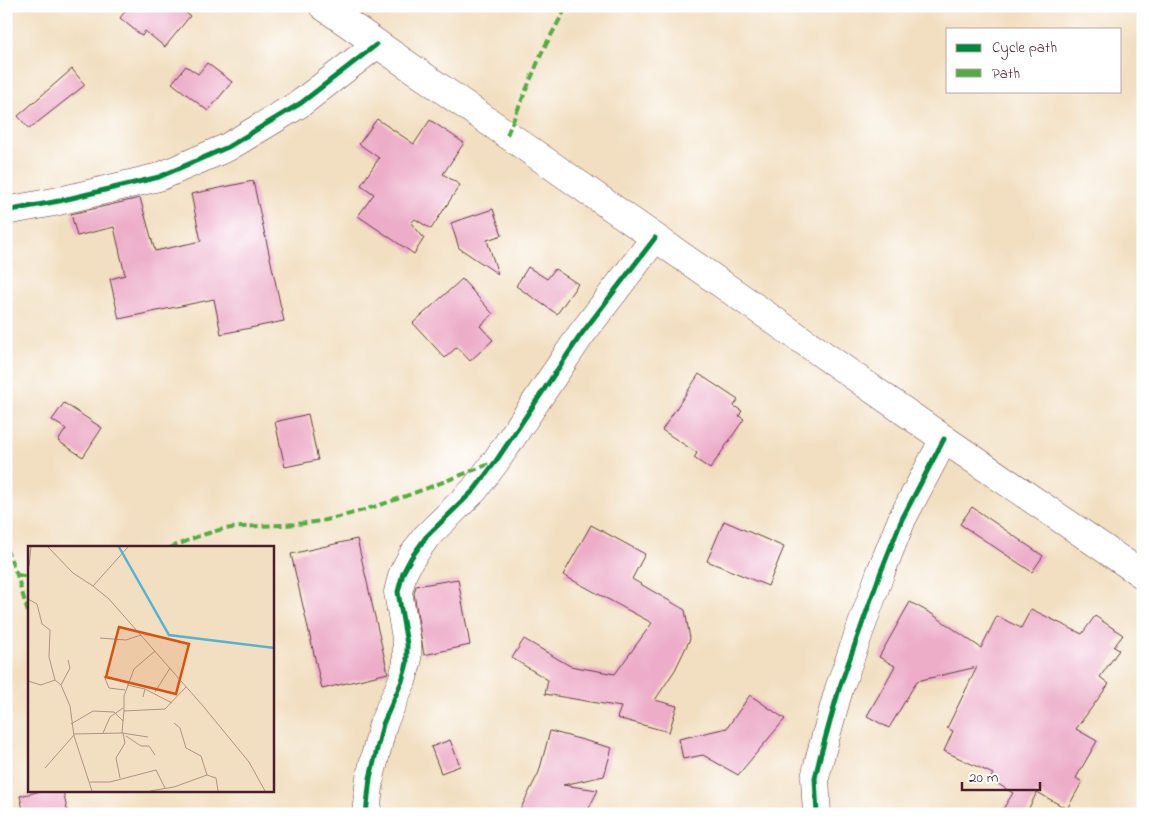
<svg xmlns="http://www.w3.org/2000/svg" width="1149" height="820" viewBox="0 0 1149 820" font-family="'Indie Flower',sans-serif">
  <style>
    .building { fill: #edadc9 }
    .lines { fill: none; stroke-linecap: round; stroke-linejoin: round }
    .minor-casing { stroke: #633c42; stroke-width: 29 }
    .primary-casing { stroke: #633c42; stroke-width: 29 }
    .minor { stroke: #fff; stroke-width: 28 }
    .primary { stroke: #fff; stroke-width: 28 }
    .quiet { stroke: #57aa44; stroke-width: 4; stroke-dasharray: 8 4; stroke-linecap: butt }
    .cycleway-casing { stroke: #fff; stroke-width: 8 }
    .cycleway { stroke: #00873e; stroke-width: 5 }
    .inset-river { fill: none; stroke: #55b3d3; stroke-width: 2.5 }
    .inset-road { fill: none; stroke: #af9285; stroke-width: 1 }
    .view { fill: #d8530f; fill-opacity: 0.15; stroke: #d8530f; stroke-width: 2.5 }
    .inset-edge { fill: none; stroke: #4a1f2b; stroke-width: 2.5 }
  </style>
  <rect width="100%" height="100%" fill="#fff"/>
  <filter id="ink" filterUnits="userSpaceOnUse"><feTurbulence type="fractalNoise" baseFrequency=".02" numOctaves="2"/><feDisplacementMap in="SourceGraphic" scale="10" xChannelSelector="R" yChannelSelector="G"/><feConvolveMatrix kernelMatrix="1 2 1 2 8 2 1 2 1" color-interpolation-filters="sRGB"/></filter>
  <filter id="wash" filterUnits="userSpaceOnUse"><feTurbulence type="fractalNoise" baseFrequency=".0096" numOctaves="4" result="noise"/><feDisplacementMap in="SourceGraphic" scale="20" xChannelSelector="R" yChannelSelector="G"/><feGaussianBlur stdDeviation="1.12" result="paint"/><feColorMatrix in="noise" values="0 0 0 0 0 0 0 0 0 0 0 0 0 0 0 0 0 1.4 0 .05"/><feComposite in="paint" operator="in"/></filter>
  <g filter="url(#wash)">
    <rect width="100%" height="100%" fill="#f2dfc1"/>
    <g id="blocks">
      <path class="building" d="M129,6H178L190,16L165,47L145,31L142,36L120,18Z
        M207,63L232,82L208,111L172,83L186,66L198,74Z
        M72,69L85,85L29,129L18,116Z
        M377,119L414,144L430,120L464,143L443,174L460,185L431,229L415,219L411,223L424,238L414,254L358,216L374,194L361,185L379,158L359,144Z
        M253,181L284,321L221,334L214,299L119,319L110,279L125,275L114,227L77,236L71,214L140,198L155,251L201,241L191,194Z
        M493,209L502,235L487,240L498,274L459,248L451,223Z
        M528,267L547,279L555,269L578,284L557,314L516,286Z
        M462,279L493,314L480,326L493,340L470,361L457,347L445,358L413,323Z
        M699,374L738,400L734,406L742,411L739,416L744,419L710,469L694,458L697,453L662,430Z
        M64,403L102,428L83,457L58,441L66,429L52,420Z
        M308,414L318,460L285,467L275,422Z
        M972,507L1043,556L1032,572L960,524Z
        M724,521L784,547L768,586L707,561Z
        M591,525L645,554L632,579L685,610L690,639L675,670L655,700L677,706L669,732L617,718L621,707L545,694L548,680L512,658L524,639L570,666L615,674L652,623L563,575Z
        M357,539L388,673L322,689L291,554Z
        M458,579L470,645L424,655L414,593L416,586Z
        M910,602L932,614L981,648L997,616L1021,628L1031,609L1082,634L1095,616L1123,635L1114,647L1119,650L1100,677L1109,684L1076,729L1097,741L1076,778L1082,782L1067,809L1037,792L1026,814H1000L1013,793L990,779L993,774L944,751L953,731L947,728L977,667L917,681L889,728L867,716L895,666L879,657Z
        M750,695L785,719L738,775L703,755L683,759L679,739L727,728Z
        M550,731L612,748L604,776L563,785L598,790L586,814H518L539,772Z
        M450,740L460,766L441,773L431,747Z
        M41,791H63L68,814H24L20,796Z"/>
    </g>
  </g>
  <g filter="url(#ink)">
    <use href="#blocks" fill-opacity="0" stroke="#633c42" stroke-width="1"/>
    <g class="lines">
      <defs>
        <path id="minor" d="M6,211L59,201L159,177L228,147L301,103L376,45
          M366,814L370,778L383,724L402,681L407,663V644L398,592L403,573L411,558L426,537L474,490L496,461L580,336L655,238
          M817,814L815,778L820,757L839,689L880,574L902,519L944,439"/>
        <path id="primary" d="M323,6L944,439L1143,575"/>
      </defs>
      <use href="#minor" class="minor-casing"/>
      <use href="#primary" class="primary-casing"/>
      <use href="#minor" class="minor"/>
      <use href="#primary" class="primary"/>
      <path class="quiet" d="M507,135L543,50L567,6
        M6,548L17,575L29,616
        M170,548C189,540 211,530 232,528C266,524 300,527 334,518C388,505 440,483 492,463
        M17,575L29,577"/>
      <defs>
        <path id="cycleway" d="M6,211L59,201L159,177L228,147L301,103L376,45
          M366,814L370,778L383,724L402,681L407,663V644L398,592L403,573L411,558L426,537L474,490L496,461L580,336L655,238
          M817,814L815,778L820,757L839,689L880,574L902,519L944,439"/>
      </defs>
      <use href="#cycleway" class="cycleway-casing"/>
      <use href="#cycleway" class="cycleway"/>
    </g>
  </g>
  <g transform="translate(28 546)">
    <rect width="246" height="246" fill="#f2dfc1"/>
    <path class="inset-river" d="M91,1L141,89L247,102"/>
    <path class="inset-road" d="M20,1L45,27L65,40M100,1L65,40L81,53L175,160L221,216L237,245M1,20L3,1M0,53L9,58L14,78L22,84L21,111L27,134M72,92L98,94L113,89M76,130L81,142L97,144M27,134L33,139L42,160L46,190L64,245M0,135L13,139L27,134M33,139L42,122L40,114M99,139L117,143L115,151M117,143L144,157M127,146L142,122M96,165V150L106,123L127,105M43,178L65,165L86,166L95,175M75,187L82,171L95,162M94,187L120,191M46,188L94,187L96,165L137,163L158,141M98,190L113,200H121L127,209M17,222L46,189M179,229L188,232L190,245M92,232L88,212L97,197L95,187M62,236H82L128,224L137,242M122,245L146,241L179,229L173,210L158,202L152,182L146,177"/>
    <path class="view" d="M91,81L161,98L148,148L78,131Z"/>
    <rect width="246" height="246" class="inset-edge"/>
  </g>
  <rect width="1149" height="820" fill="none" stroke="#fff" stroke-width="25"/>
  <rect x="946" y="28" width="175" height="65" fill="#ffffff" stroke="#b7a5aa"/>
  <rect x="956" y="44" width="25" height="8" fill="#00873e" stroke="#b7a5aa"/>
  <text x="992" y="52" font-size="15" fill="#4a1f2b">Cycle path</text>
  <rect x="956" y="69" width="25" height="8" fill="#57aa44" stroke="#b7a5aa"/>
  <text x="992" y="78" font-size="15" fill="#4a1f2b">Path</text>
  <path d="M962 782v8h78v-8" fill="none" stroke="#4a1f2b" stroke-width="2.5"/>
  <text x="969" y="782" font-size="15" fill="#4a1f2b" stroke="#ffffff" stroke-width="4" paint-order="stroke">20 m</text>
</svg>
